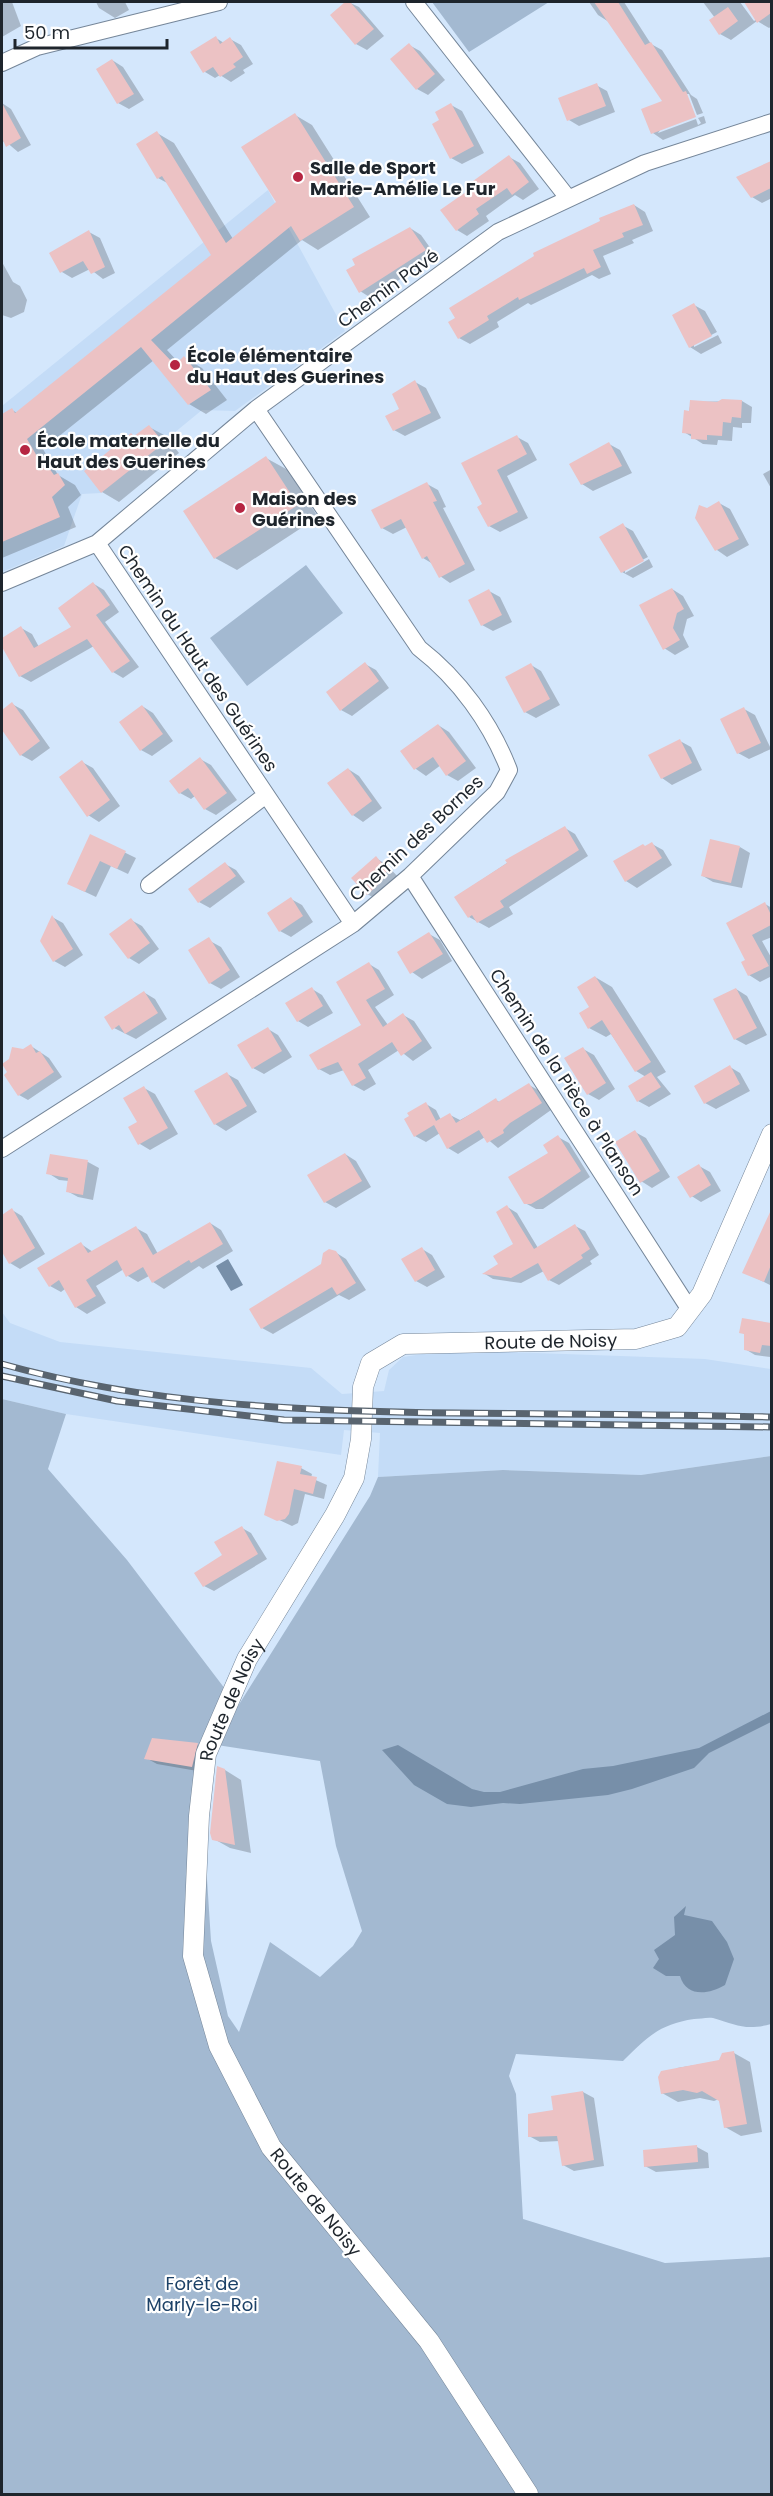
<svg xmlns="http://www.w3.org/2000/svg" width="773" height="2496" viewBox="0 0 773 2496" font-family="Poppins,sans-serif">
  <style>
    .built { fill: #c4dcf7 }
    .green { fill: #a3b9d1; fill-rule: evenodd }
    .water { fill: #778fa9 }
    .shadow { fill: #0003 }
    .building { fill: #ecc2c4 }
    .lines { fill: none; stroke-linecap: round; stroke-linejoin: round }
    .minor-casing { stroke: #758699; stroke-width: 18 }
    .tertiary-casing { stroke: #758699; stroke-width: 21 }
    .minor { stroke: #fff; stroke-width: 16 }
    .tertiary { stroke: #fff; stroke-width: 20 }
    .rail-casing { stroke: #59646f; stroke-width: 7 }
    .rail { stroke: #fff; stroke-width: 4.5; stroke-dasharray: 14; stroke-linecap: butt }
    .poi-dot { fill: #b62542; stroke: #fff; stroke-width: 2 }
    .labels { text-anchor: middle; dominant-baseline: central; stroke-width: 4.5; stroke-linejoin: round; paint-order: stroke }
    .poi-label { font-size: 18px; font-weight: bold; fill: #1e252c; stroke: #fff; text-anchor: start }
    .street-label { font-size: 18px; fill: #1e252c; stroke: #fff }
    .park-label { font-size: 18px; fill: #1c4167; stroke: #fff }
  </style>
  <rect width="100%" height="100%" fill="#d4e7fc"/>
  <path class="built" d="M268,190L345,331L235,411L202,410L101,493L82,494L64,546L2,572V406Z
    M2,1312L10,1323L60,1342L311,1368L342,1394L384,1391L389,1370L403,1357L449,1350L705,1359L771,1369V1456L641,1475L503,1470L378,1477L380,1433L344,1430L341,1455L66,1414L2,1399Z"/>
  <path class="green" d="M432,2H549L469,52Z
    M306,565L343,613L247,686L210,638Z
    M2,1399L66,1414L48,1469L127,1560L238,1706L370,1496L378,1477L503,1470L641,1475L771,1456V2024C745,2031 737,2025 713,2018C707,2017 700,2019 694,2019C660,2024 647,2037 623,2061L516,2054L509,2076L516,2094L523,2219L665,2263L771,2257V2494H2ZM217,1745L320,1761L336,1846L362,1931L353,1946L320,1977L270,1942L239,2032L228,2016L211,1941L202,1802Z"/>
  <path class="water" d="M228,1259L243,1285L231,1291L216,1266Z
    M771,1711V1722L709,1753L694,1768L632,1789L608,1795L520,1804L503,1803L471,1807L447,1804L414,1785L382,1750L398,1745L472,1789L484,1792H500L583,1769L613,1766L699,1748Z
    M686,1906L684,1915L712,1921L727,1942L734,1959L725,1985C708,1995 686,1997 680,1976H666L653,1968L659,1959L654,1950L675,1935L674,1917Z"/>
  <path class="shadow" d="M2,2H12L21,26L2,37Z
    M96,2H125L129,10L115,18L99,8Z
    M348,2L359,7L384,36L367,50L356,44L332,15Z
    M589,2H624L651,44L662,50L691,95L697,99L703,113L697,115L689,94H686L658,133L696,119L698,125L701,123L698,118L704,116L706,123L663,140L653,133L664,102L609,22L598,15Z
    M703,2H740L754,21L757,19L747,3L772,2V26L769,28L757,21L731,40L720,34L715,18Z
    M216,38L224,43L230,39L241,45L253,64L243,70L245,73L231,82L220,75L215,78L205,72Z
    M409,45L420,51L445,80L428,95L417,89Z
    M112,60L123,67L144,100L129,109L118,103Z
    M596,85L607,91L615,112L579,126L569,120Z
    M2,103L11,109L31,145L18,152L5,141L2,142Z
    M451,105L462,111L484,153L462,164L451,158L441,120Z
    M295,115L312,125L370,217L318,250L302,240L167,350L179,363L185,358L202,368L227,400L206,414L189,404L154,360L43,449L58,475L75,485L81,495L68,507L76,527L2,558V488L8,482L2,469V416L12,410L17,413L213,256L169,184L158,178L157,133L174,143L233,239L278,203Z
    M509,157L520,163L539,189L523,200L515,195L486,216L489,221L467,236L457,230L478,185Z
    M772,164V198L762,203L752,197L739,178Z
    M634,205L645,212L653,231L632,240L634,243L603,256L611,274L599,279L592,275L531,305L528,303L497,322L499,327L470,344L459,338L602,222Z
    M410,228L421,235L436,256L371,298L360,291Z
    M89,232L100,238L115,273L103,279L90,269L72,278L62,272L51,254Z
    M2,262L13,282L20,286L27,300L24,312L11,318L2,315Z
    M694,305L705,311L717,332L694,344V347L718,335L722,343L701,354L690,347Z
    M415,382L426,388L441,418L405,436L394,430Z
    M742,401L752,407L751,423H742V428L733,427L732,441L718,440L717,445L703,444L684,432L691,402Z
    M149,427L166,436L179,453L119,502L102,492L86,471Z
    M517,437L528,443L537,460L507,476L528,518L500,532L489,526L484,505L463,464Z
    M609,444L620,450L632,473L593,491L582,484Z
    M266,458L288,470L318,517L237,570L215,558Z
    M772,469V490L763,474Z
    M427,484L438,490L446,507L443,508L475,570L450,583L440,576L433,564L423,558L407,527L393,534L382,528Z
    M719,503L730,509L749,545L727,557L717,550L697,518Z
    M622,525L633,531L648,557L625,569V573L649,559L653,567L633,578L622,572Z
    M94,584L104,590L119,612L105,622L139,667L123,678L113,672L94,646L31,682L20,676L2,640L21,628L32,634L39,647L74,627Z
    M672,589L683,596L694,616L687,619L683,635L689,647L675,655L664,648Z
    M489,591L500,597L512,622L493,631L482,625Z
    M365,664L376,670L389,688L352,716L341,710Z
    M531,665L541,671L560,705L536,718L525,712Z
    M12,704L23,710L50,748L32,761L21,755L2,728V712Z
    M142,706L153,713L173,741L152,756L141,750Z
    M744,709L755,715L771,749L749,759L738,753Z
    M438,725L449,732L476,768L458,781L447,775L441,765L426,776L416,769L402,751Z
    M680,741L691,747L702,770L672,785L662,778Z
    M200,759L211,765L237,800L216,815L205,809L195,796L191,799L180,793Z
    M82,762L93,768L120,806L99,822L88,815Z
    M348,769L359,776L382,808L363,822L353,815Z
    M565,828L575,834L588,856L509,907L513,914L489,928L469,917L456,897L546,837L548,838Z
    M91,836L136,858L128,874L111,866L96,897L79,889Z
    M652,844L663,850L672,865L637,888L626,881L615,862Z
    M740,847L750,853L742,888L713,882L703,876Z
    M376,858L387,865L398,877L378,900L367,894Z
    M225,864L236,870L245,882L210,908L199,902Z
    M291,899L302,905L313,922L291,937L280,931Z
    M765,904L772,908V937L762,941L772,959V976L760,982L749,975L747,961L728,923Z
    M52,917L63,923L83,955L65,967L54,961Z
    M131,920L142,926L159,949L139,964L129,958Z
    M429,934L440,940L452,961L422,979L412,972Z
    M210,941L221,947L240,977L221,989L210,983Z
    M369,964L379,970L394,995L375,1007L388,1025L403,1015L414,1021L432,1048L413,1061L399,1050L368,1070L376,1084L364,1091L353,1085L344,1070L330,1075L319,1069L363,1025Z
    M595,977L612,987L666,1072L657,1077L671,1094L649,1107L638,1101L646,1077L636,1071L611,1034L606,1037L589,1028Z
    M312,989L322,995L333,1013L308,1027L298,1021Z
    M736,989L747,996L767,1035L746,1045L735,1039Z
    M145,993L155,999L167,1019L136,1039L114,1028Z
    M268,1029L278,1035L292,1057L264,1074L253,1068Z
    M31,1046L49,1058L62,1077L28,1100L19,1095L24,1051Z
    M583,1049L594,1055L615,1089L599,1100L588,1094Z
    M730,1067L740,1073L750,1091L716,1109L705,1103Z
    M227,1074L238,1080L257,1112L226,1131L215,1124L196,1092Z
    M529,1085L540,1091L551,1110L498,1148L485,1137L458,1154L448,1148L440,1133L426,1142L415,1136L406,1120L426,1104L436,1110L441,1120L450,1115L460,1120L496,1100L501,1103Z
    M144,1088L155,1094L178,1134L150,1150L140,1144Z
    M635,1132L646,1138L670,1177L652,1188L641,1181Z
    M558,1137L569,1143L590,1177L543,1209H536L525,1203Z
    M345,1154L356,1161L371,1187L336,1208L325,1202Z
    M51,1155L88,1162L99,1168L93,1200L78,1197L67,1191L69,1181L59,1180L48,1173Z
    M699,1166L710,1172L721,1191L701,1202L690,1195Z
    M507,1207L517,1213L538,1248L575,1226L585,1231L599,1255L590,1261L592,1264L559,1285L549,1280L544,1271L521,1283L493,1279L485,1274L500,1265L515,1245Z
    M12,1210L22,1216L45,1254L20,1269L10,1263L2,1249V1217Z
    M769,1218L772,1219V1286L744,1272Z
    M210,1223L221,1230L233,1251L203,1269L199,1266L164,1289L153,1282L149,1276L138,1282L128,1276L124,1269L96,1286L106,1303L87,1314L76,1307L65,1289L61,1292L50,1286L81,1244L93,1252L136,1228L147,1234L158,1254Z
    M422,1249L432,1255L445,1277L427,1287L416,1281Z
    M335,1252L346,1259L366,1290L349,1300L339,1295L273,1334L262,1328Z
    M743,1320L772,1325L770,1357L755,1355L745,1349L746,1335L741,1332Z
    M301,1468L312,1474L311,1478L327,1485L324,1499L305,1494L298,1523L292,1526L275,1518Z
    M242,1528L251,1533L267,1559L214,1591L204,1586Z
    M197,1745L208,1751L203,1772L157,1764L146,1758Z
    M225,1770L241,1780L251,1853L230,1848L214,1839Z
    M734,2053L750,2062L762,2132L741,2136L725,2127L719,2099L714,2101L700,2098L678,2102L662,2093L677,2068L720,2061Z
    M583,2092L594,2098L604,2166L574,2171L563,2165L560,2141L540,2142L529,2136L555,2111Z
    M697,2147L708,2153L709,2168L656,2172L645,2166Z"/>
  <path class="building" d="M345,2H350L374,29L355,45L330,15Z
    M594,2H618L645,45L651,42L683,92L686,91L696,117L651,134L641,109L662,101Z
    M744,2H771V13L757,23Z
    M728,7L738,21L719,35L709,20Z
    M216,36L220,44L230,37L243,57L233,64L236,67L220,77L213,67L203,73L190,52Z
    M409,43L435,74L416,90L390,59Z
    M112,59L134,94L117,104L96,69Z
    M597,83L606,106L567,121L558,98Z
    M2,103L21,138L6,147L2,138Z
    M451,103L474,146L450,159L432,124L439,120L435,112Z
    M295,113L354,207L300,241L291,226L151,340L175,365L184,356L211,390L188,405L141,347L27,439L45,470L49,468L54,475L58,473L65,485L52,497L60,517L2,542V414L12,408L15,413L211,255L162,176L157,179L136,144L157,131L226,243L276,202L241,147Z
    M509,155L529,182L512,195L507,188L476,209L479,214L456,231L440,210L476,185L473,181Z
    M771,161V188L751,198L736,177Z
    M634,204L643,225L622,233L624,237L593,250L601,267L587,274L584,268L519,300L518,297L487,316L489,320L458,339L448,322L455,318L449,308L534,256L533,253L600,221L599,218Z
    M410,227L426,250L359,293L346,270L355,265L352,259Z
    M89,230L105,267L91,274L83,261L60,273L49,253Z
    M694,303L712,336L689,348L672,315Z
    M415,380L431,413L393,431L385,416L399,409L392,394Z
    M722,399L742,400L741,418L732,417L731,423L723,422L722,436L707,435V440L691,439V434L682,433L684,410L689,411L690,400L717,402Z
    M149,425L164,443L101,493L84,471L131,433L134,436Z
    M517,435L527,454L497,470L518,512L488,527L477,507L482,504L461,463Z
    M609,442L622,466L581,485L569,464Z
    M266,456L298,505L214,559L183,511Z
    M427,482L437,501L433,502L465,564L439,578L427,556L422,559L401,519L381,529L371,510Z
    M719,501L739,539L715,551L695,518L699,505L707,508Z
    M623,523L644,561L621,573L599,537Z
    M93,582L110,605L96,615L130,661L112,673L87,639L19,677L2,647V638L21,626L34,648L71,627L58,608Z
    M672,588L684,609L677,613L673,628L680,640L663,650L639,605Z
    M489,589L502,615L481,626L468,600Z
    M365,662L379,681L340,711L326,692Z
    M531,663L550,699L524,713L505,677Z
    M12,702L40,741L20,756L2,730V710Z
    M142,705L163,734L140,751L119,722Z
    M744,707L761,743L737,754L720,719Z
    M438,724L466,761L446,776L433,757L414,770L400,751Z
    M680,739L692,763L661,779L648,755Z
    M200,757L227,793L204,810L188,788L179,794L169,781Z
    M82,760L110,800L87,817L59,777Z
    M348,768L372,801L352,816L327,783Z
    M565,826L579,850L500,901L504,907L477,923L472,915L468,918L454,897L507,863L505,860Z
    M90,834L126,851L117,869L100,861L85,892L67,884Z
    M710,839L740,846L731,883L701,876Z
    M652,842L662,858L625,882L613,861L643,844L645,846Z
    M376,856L388,871L379,878L382,881L367,895L351,878Z
    M225,862L236,876L198,903L188,889Z
    M291,897L303,916L279,932L267,913Z
    M765,902L771,915V925L752,935L769,966L748,976L741,962L745,960L726,923Z
    M52,915L73,949L53,962L40,941Z
    M131,918L150,943L128,959L109,934Z
    M429,932L443,954L410,974L397,952Z
    M209,937L230,970L209,984L188,950Z
    M369,962L385,989L366,1000L383,1027L403,1013L422,1041L401,1056L392,1042L358,1064L366,1078L352,1086L338,1062L318,1070L309,1055L361,1025L336,982Z
    M595,976L651,1062L635,1072L602,1020L588,1029L579,1013L589,1007L577,987Z
    M312,987L323,1006L297,1022L285,1003Z
    M736,988L757,1028L734,1040L713,999Z
    M144,991L158,1013L125,1034L119,1025L112,1030L104,1017Z
    M268,1027L282,1051L252,1069L237,1045Z
    M31,1044L36,1053L40,1051L54,1072L18,1096L4,1075L7,1072L2,1064L9,1059L12,1047L23,1049Z
    M583,1047L606,1083L587,1095L564,1058Z
    M730,1065L740,1084L704,1104L694,1086Z
    M227,1072L247,1106L214,1125L194,1091Z
    M651,1072L661,1087L637,1102L628,1086Z
    M529,1083L542,1103L510,1123L503,1130L504,1133L487,1143L479,1130L447,1149L434,1125L414,1137L404,1119L409,1116L407,1113L426,1102L436,1121L450,1113L456,1123L496,1098L498,1102Z
    M144,1086L168,1128L138,1145L128,1127L137,1122L123,1098Z
    M635,1130L660,1171L640,1183L615,1142Z
    M558,1135L581,1171L543,1197L531,1204H524L508,1177L548,1153L543,1145Z
    M345,1153L362,1181L324,1203L307,1175Z
    M50,1154L88,1160L83,1195L66,1192L68,1178L46,1174Z
    M699,1164L711,1185L690,1198L677,1177Z
    M507,1205L534,1249L575,1224L590,1249L581,1255L583,1258L548,1281L538,1263L511,1278L482,1274L498,1264L493,1256L513,1244L496,1212Z
    M12,1208L35,1248L9,1264L2,1252V1215Z
    M771,1210V1265L764,1282L742,1273Z
    M210,1222L223,1244L191,1263L189,1260L152,1283L143,1267L126,1277L117,1260L86,1280L96,1296L75,1308L59,1280L49,1287L37,1268L81,1242L88,1253L136,1226L153,1255Z
    M422,1247L435,1270L415,1282L401,1259Z
    M329,1249L336,1251L356,1283L337,1295L332,1287L261,1329L249,1309L321,1264L323,1253Z
    M742,1318L771,1323V1346L762,1345L760,1353L744,1350V1334L739,1333Z
    M277,1461L302,1466L300,1474L317,1477L313,1494L294,1489L289,1514L285,1519L277,1521L264,1515Z
    M242,1526L258,1554L203,1587L194,1573L222,1555L214,1542Z
    M152,1738L198,1743L192,1767L144,1759Z
    M217,1766L225,1769L235,1845L212,1840L210,1833Z
    M734,2051L747,2124L724,2128L719,2101L702,2091L697,2093L683,2090L661,2094L658,2077L661,2071L719,2060L722,2053Z
    M583,2091L594,2160L562,2166L557,2136L528,2137V2114L553,2110L551,2096Z
    M697,2145L698,2162L644,2167L643,2150Z"/>
  <g class="lines">
    <defs>
      <path id="minor" d="M414,2L568,198
        M2,63L37,47L219,2
        M97,543L353,924
        M2,583L97,543L256,409L498,232L645,163L772,122
        M410,876L690,1310
        M149,885L266,795
        M2,1149L353,924L410,876L497,792L509,770C491,723 459,679 419,648L256,409"/>
      <g id="tertiary">
        <path id="s1" d="M528,2494L429,2341L271,2147L219,2046L193,1956L199,1816L206,1754L247,1659L335,1515L354,1478L361,1439L363,1387L371,1363L403,1344L636,1339L677,1327L702,1294L772,1134"/>
      </g>
    </defs>
    <use href="#minor" class="minor-casing"/>
    <use href="#tertiary" class="tertiary-casing"/>
    <use href="#minor" class="minor"/>
    <use href="#tertiary" class="tertiary"/>
    <defs>
      <path id="rail" d="M2,1364C149,1405 302,1411 455,1413C560,1414 666,1414 772,1417
        M2,1376L117,1401L284,1420L772,1427"/>
    </defs>
    <use href="#rail" class="rail-casing"/>
    <use href="#rail" class="rail"/>
  </g>
  <g class="poi-dot">
    <circle cx="298" cy="177" r="6"/>
    <circle cx="175" cy="365" r="6"/>
    <circle cx="25" cy="450" r="6"/>
    <circle cx="240" cy="508" r="6"/>
  </g>
  <g class="labels">
    <g class="poi-label">
      <text x="310" y="167">Salle de Sport<tspan x="310" dy="21">Marie-Amélie Le Fur</tspan></text>
      <text x="187" y="355">École élémentaire<tspan x="187" dy="21">du Haut des Guerines</tspan></text>
      <text x="37" y="440">École maternelle du<tspan x="37" dy="21">Haut des Guerines</tspan></text>
      <text x="252" y="498">Maison des<tspan x="252" dy="21">Guérines</tspan></text>
    </g>
    <g class="street-label">
      <text transform="translate(388 288) rotate(-36)">Chemin Pavé</text>
      <text transform="translate(198 658) rotate(56)">Chemin du Haut des Guérines</text>
      <text transform="translate(416 838) rotate(-43)">Chemin des Bornes</text>
      <text transform="translate(567 1082) rotate(57)">Chemin de la Pièce à Planson</text>
      <text stroke="none"><textPath href="#s1" startOffset="1458">Route de Noisy</textPath></text>
      <text stroke="none"><textPath href="#s1" startOffset="902">Route de Noisy</textPath></text>
      <text transform="translate(316 2202) rotate(51)">Route de Noisy</text>
    </g>
    <g class="park-label">
      <text x="202" y="2283">Forêt de<tspan x="202" dy="21">Marly-le-Roi</tspan></text>
    </g>
  </g>
  <rect width="773" height="2496" fill="none" stroke="#1e252c" stroke-width="6"/>
  <path d="M15 39v9h152v-9" fill="none" stroke="#1e252c" stroke-width="3"/>
  <text x="24" y="39" font-size="18" fill="#1e252c" stroke="#ffffff" stroke-width="4.5" paint-order="stroke">50 m</text>
</svg>
